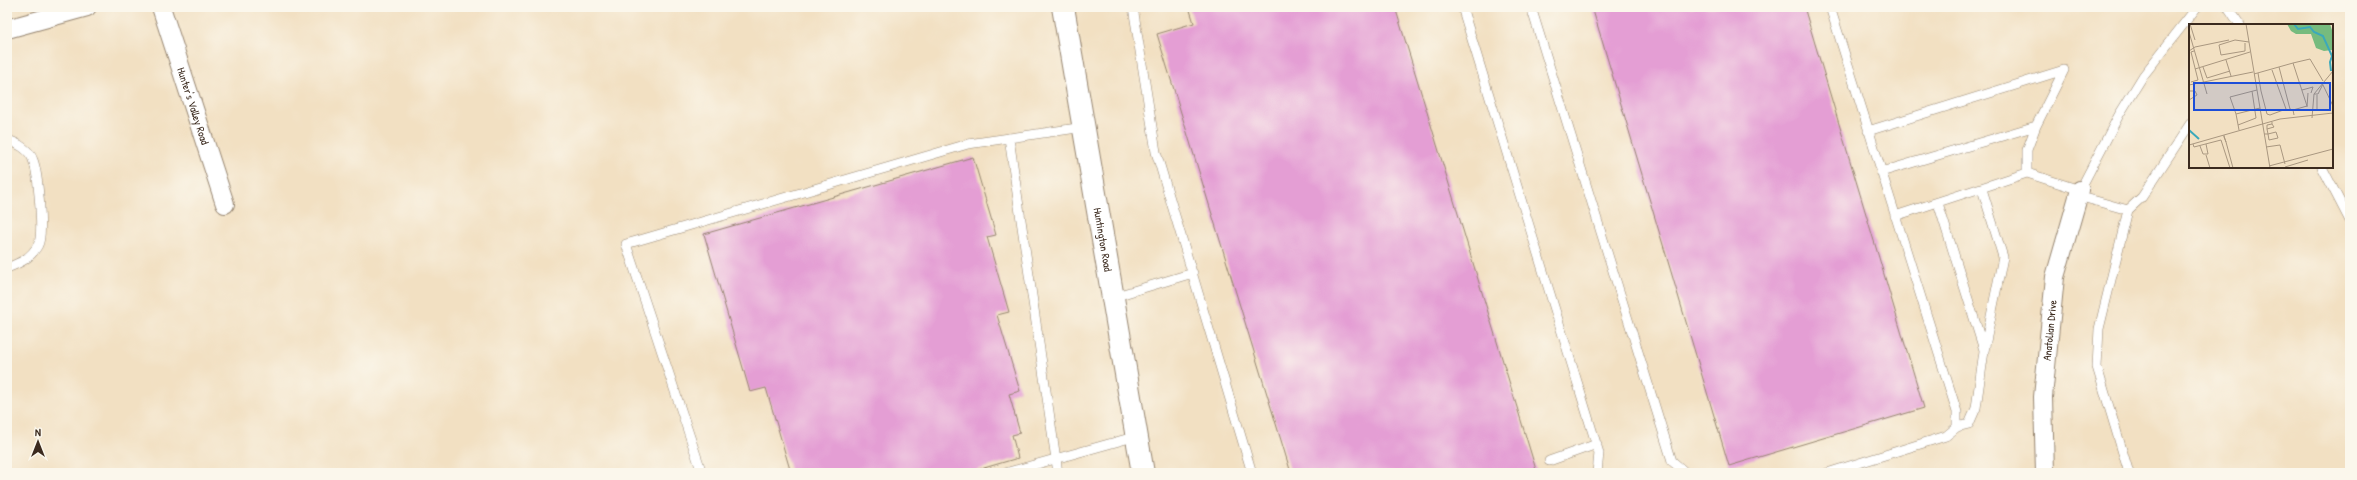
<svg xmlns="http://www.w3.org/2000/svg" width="2357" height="480" viewBox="0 0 2357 480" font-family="'Patrick Hand',sans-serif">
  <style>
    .building { fill: #e49ed4 }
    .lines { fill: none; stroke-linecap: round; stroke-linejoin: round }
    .lane-casing { stroke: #968570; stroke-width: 10 }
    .street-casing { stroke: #968570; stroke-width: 20 }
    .secondary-casing { stroke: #968570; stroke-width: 24 }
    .lane { stroke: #fff; stroke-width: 9 }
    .street { stroke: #fff; stroke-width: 18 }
    .secondary { stroke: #fff; stroke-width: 22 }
    .labels { text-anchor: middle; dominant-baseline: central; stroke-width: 4; stroke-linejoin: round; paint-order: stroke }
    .street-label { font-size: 11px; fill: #3b2a1e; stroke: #fbf7ec }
    .inset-river { fill: none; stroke: #3ba9bb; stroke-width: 2 }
    .inset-road { fill: none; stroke: #a99780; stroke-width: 1 }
    .view { fill: #1d4ed8; fill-opacity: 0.15; stroke: #1d4ed8; stroke-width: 2 }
    .inset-edge { fill: none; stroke: #3b2a1e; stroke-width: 2 }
  </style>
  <rect width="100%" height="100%" fill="#fbf7ec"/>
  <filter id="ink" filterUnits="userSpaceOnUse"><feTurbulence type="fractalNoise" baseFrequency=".025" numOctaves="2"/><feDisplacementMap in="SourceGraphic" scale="8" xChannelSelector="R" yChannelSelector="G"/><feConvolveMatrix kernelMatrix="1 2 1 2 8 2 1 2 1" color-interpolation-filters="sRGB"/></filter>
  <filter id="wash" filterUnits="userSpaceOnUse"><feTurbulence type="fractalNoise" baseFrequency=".012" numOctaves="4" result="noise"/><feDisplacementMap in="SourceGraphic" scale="16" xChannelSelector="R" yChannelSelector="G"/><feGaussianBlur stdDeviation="0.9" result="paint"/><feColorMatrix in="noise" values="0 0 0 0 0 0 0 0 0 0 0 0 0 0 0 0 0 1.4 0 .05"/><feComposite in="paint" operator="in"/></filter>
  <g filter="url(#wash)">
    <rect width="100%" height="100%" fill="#f2e0c2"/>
    <g id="blocks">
      <path class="building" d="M1189,7H1395L1537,473H1291L1157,34L1194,23Z
        M1592,7H1804L1924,408L1729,466Z
        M973,157L996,235L987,237L1009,312L997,315L1020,391L1009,394L1020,433L1012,435L1018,458L967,473H791L766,388L750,392L704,234Z"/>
    </g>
  </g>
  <g filter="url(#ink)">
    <use href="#blocks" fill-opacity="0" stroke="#968570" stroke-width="1"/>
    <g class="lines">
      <defs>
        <path id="lane" d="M1133,7L1156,152L1252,473
          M1462,7L1599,453L1597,473
          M1531,7L1672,461L1686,473
          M2228,7L2240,25
          M1868,131L2064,70L2036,126L2027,150V173
          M1009,138L1058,473
          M7,140C16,142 30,150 33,160C38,172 44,235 38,245C31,258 20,263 7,268
          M2322,167L2350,221
          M1881,172L2036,126
          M2078,196L2128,210L2142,197L2190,124
          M1938,203L1984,350
          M2128,210L2099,329L2097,367L2129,473
          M1895,216L2027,173L2080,190L2119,115L2143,76L2197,7
          M1113,297L1193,273
          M1957,427L1969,424L1976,408L1984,351L2003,257L1982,189
          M1549,461L1597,444
          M702,473L626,244L968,144L1084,127
          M1005,473L1137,436
          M1827,473L1946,436L1957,427V412L1830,7"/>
        <g id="street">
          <path id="s1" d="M161,7L225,204"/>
          <path d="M7,29L87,7"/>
          <path id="s2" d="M2045,473L2043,397L2055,277L2080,190"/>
        </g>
        <g id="secondary">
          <path id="s3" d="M1063,7L1143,473"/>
        </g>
      </defs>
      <use href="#lane" class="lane-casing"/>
      <use href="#street" class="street-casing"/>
      <use href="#secondary" class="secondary-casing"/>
      <use href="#lane" class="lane"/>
      <use href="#street" class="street"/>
      <use href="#secondary" class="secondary"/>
    </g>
  </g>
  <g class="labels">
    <g class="street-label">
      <text stroke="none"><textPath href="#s1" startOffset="104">Hunter's Valley Road</textPath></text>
      <text stroke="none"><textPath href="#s3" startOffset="236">Huntington Road</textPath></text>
      <text stroke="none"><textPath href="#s2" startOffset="143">Anatolian Drive</textPath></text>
    </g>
  </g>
  <g transform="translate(2189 24)">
    <rect width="144" height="144" fill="#f2e0c2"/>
    <path d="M98,0H141L144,9L143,26L135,27L127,24L122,10H107L102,7Z" fill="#76bb7e"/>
    <path class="inset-river" d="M105,0L109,5L121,3L125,8L134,12L143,32L141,38L142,47M0,106L10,115"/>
    <path class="inset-road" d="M1,0L6,16M57,0L81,144M0,8L18,70M56,19V27L32,31L30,21L46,16L60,18M0,27L6,23L40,16M37,36L42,52M104,39L121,35L134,57M14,43L18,54L41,47M90,43L101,85L104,86M6,45L61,28M69,49L72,67L78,90L81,91L97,85L83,46M65,50L104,39L118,82L104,86L105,91M2,58L9,56L2,28L5,27M0,61L64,48M134,61L144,82M113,66L124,63L122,69M0,67H6L8,71L0,76M125,70H129L134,60M128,71V86M118,83L119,69M47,90L41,73L68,66M123,94L125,70L144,47M83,98V100L78,101V105L85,103L83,100M49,101L67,94L63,67M50,106L47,90L71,84M75,110H79L87,108L89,114L80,116L79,110L78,105M35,111V113L37,118L35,112M37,118L44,144M4,120L5,123L32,116L41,144M0,121L91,95L144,89M11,122L14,130H19L17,120M77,123L91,121L96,140M17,131L21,144M80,142L144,125M96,143L119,136"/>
    <path class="view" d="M5,59H141V86H5Z"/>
    <rect width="144" height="144" class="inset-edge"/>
  </g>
  <rect width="2357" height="480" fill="none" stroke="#fbf7ec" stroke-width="24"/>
  <g transform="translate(38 442)" stroke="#fbf7ec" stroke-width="3" paint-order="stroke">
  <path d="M0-3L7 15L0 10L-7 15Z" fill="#3b2a1e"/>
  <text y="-6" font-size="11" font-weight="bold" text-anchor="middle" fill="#3b2a1e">N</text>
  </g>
</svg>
